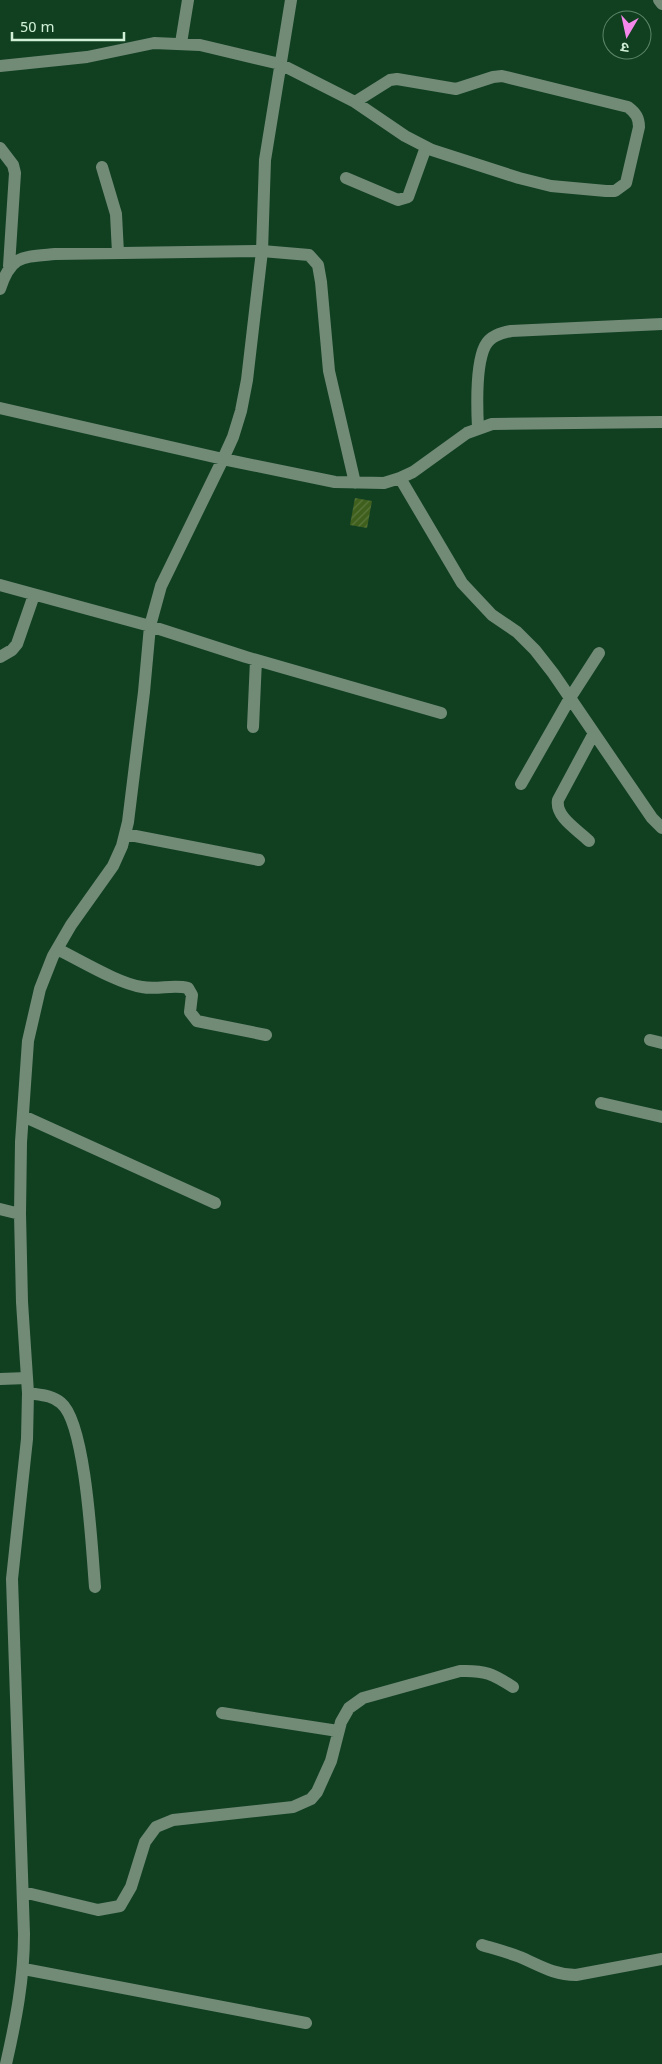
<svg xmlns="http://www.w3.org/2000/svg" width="662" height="2064" viewBox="0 0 662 2064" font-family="Georgia,'Noto Sans Devanagari',serif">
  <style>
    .building { fill: url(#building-hatch) }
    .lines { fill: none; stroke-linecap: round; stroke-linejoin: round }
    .minor { stroke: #728b77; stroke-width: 12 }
  </style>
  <defs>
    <pattern id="building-hatch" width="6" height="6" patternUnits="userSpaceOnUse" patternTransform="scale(1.25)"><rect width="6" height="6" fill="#3f5f1d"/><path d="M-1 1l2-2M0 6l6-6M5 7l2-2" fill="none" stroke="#5a763d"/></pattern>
  </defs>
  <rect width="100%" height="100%" fill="#114021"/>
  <path class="building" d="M355,498L372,501L367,528L350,525Z"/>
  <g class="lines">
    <path class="minor" d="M659,0L662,4
      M181,43L188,0
      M0,66L87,57L154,43L200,45L280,64L355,102L405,136L432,150L519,178L551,186L606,191H615L626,183L639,127C639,118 636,113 628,107L502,76L493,77L456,89L397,79L390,80L355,102
      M0,148L13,165L15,173L9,266
      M102,167L116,214L118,253
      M346,178L398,200L408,197L426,147
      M0,289C11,255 22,257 55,254L262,251L309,255L318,265L321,282L329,371L355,483
      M0,408L223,459L335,482L384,483L400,478L413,472L467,433L492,424L662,422
      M478,428C477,408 476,364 485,346C490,336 501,333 511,331L662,324
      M400,478L462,583L492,615L517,632L535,650L553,673L652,818L662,828
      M0,585L150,626L246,657L441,713
      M0,657L12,650L17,644L34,595
      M253,727L256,660
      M521,784L570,698L599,653
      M125,834L259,860
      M589,841C578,830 555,817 558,800L594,733
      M57,949C80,960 119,984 142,987C158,990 173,984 188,988L192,995L190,1012L197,1021L266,1035
      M650,1040L662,1043
      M601,1103L662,1117
      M23,1116L215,1203
      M0,1209L20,1214
      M0,1379L27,1378
      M28,1393C40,1395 52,1395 61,1403C86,1423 92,1552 95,1587
      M222,1713L338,1731
      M23,1892L98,1910L120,1906L131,1887L145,1842L156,1827L173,1820L293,1807L311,1799L317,1792L331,1761L341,1722L349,1708L363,1698L460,1671C485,1670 493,1674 513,1687
      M482,1945C495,1949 507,1952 520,1957C539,1965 554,1975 576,1975L662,1959
      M24,1969L306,2023
      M6,2064C16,2020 24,1979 24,1934L12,1579L27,1439L28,1393L22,1302L20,1214L21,1142L28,1041L40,989L53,956L71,925L113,866L122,846L128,822L144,692L150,626L161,586L223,459L233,437L241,411L247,380L262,251L265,160L291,0"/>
  </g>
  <g transform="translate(627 35) rotate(189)"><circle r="24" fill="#114021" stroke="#5d8669"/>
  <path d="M0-4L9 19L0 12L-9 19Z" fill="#f788eb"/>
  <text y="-8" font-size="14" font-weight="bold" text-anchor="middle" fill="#d0efd6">उ</text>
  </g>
  <path d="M12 32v8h112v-8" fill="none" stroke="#d0efd6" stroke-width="2.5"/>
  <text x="20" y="32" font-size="15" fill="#d0efd6" stroke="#114021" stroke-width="4" paint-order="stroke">50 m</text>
</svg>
